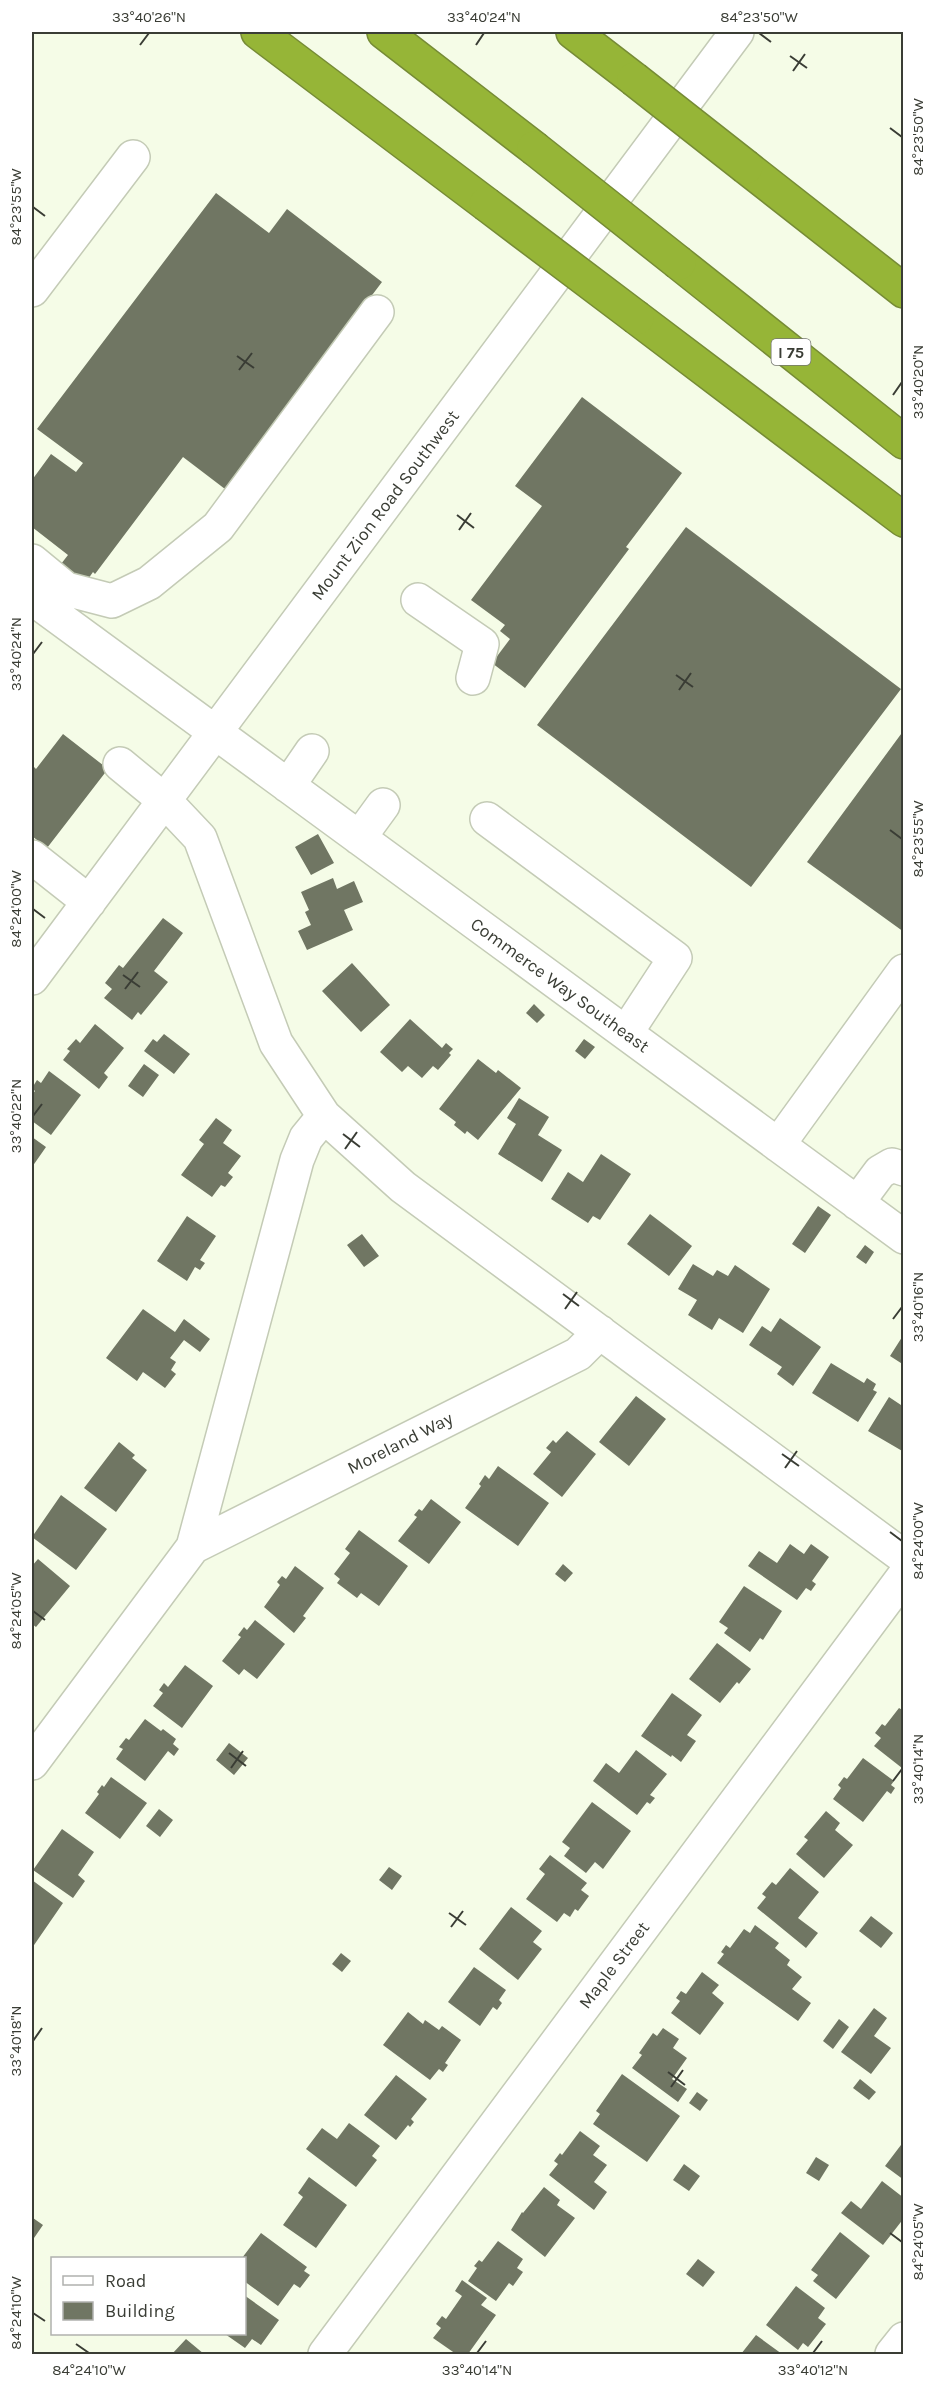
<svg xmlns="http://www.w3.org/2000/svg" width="935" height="2386" viewBox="0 0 935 2386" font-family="Karla,sans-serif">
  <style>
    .building { fill: #707663 }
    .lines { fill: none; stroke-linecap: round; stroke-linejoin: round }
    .minor-casing { stroke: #c4cbb6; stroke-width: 36 }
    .highway-casing { stroke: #768b36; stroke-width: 36 }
    .minor { stroke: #fff; stroke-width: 33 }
    .highway { stroke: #96b537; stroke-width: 33 }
    .highway-bridge-casing { stroke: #768b36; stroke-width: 36; stroke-linecap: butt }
    .highway-bridge { stroke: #96b537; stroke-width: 33 }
    .ticks { fill: none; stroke: #3a3d35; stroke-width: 2 }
    .labels { text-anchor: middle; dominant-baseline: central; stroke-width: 6; stroke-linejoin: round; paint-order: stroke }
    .shield { fill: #fff; stroke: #757772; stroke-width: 1.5 }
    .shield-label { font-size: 16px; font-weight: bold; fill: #3a3d35 }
    .street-label { font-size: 18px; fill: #3a3d35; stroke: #fff }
    .neatline { fill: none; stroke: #3a3d35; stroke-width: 2 }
    .ticks-label { font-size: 15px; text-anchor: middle; fill: #3a3d35 }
  </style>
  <rect width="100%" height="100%" fill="#f5fce7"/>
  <path class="building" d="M216,193L269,233L287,209L382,282L225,489L183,457L95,574L93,572L86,582L61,564L68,555L32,527V480L51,454L76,472L83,463L37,429Z
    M582,397L682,473L626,547L629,549L525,688L492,663L510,639L500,631L505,625L471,600L542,506L515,486Z
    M686,527L901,689L751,887L537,725Z
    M904,730V932L807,862Z
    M63,734L108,769L47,848L32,836V765L36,769Z
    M318,834L334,863L311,875L295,847Z
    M333,878L337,889L354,881L363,902L344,910L353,930L307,950L298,931L311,925L305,912L309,910L301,892Z
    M163,918L183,933L154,971L168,982L141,1015L138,1012L132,1020L104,998L112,989L105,983L119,965L123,968Z
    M352,963L390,1005L361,1032L322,991Z
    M534,1004L545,1015L537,1023L526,1013Z
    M410,1019L442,1048L446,1043L453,1049L449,1053L451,1055L438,1070L433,1066L422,1078L408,1066L402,1072L380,1052Z
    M95,1024L124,1048L104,1073L108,1077L99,1089L63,1060L70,1051L67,1049L76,1039L80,1043Z
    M164,1034L190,1054L174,1074L144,1051L153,1039L157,1042Z
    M584,1039L595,1047L585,1059L575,1051Z
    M478,1059L496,1073L498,1070L521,1088L478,1140L467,1131L465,1134L454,1125L456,1122L439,1109Z
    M144,1064L159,1075L143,1097L128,1086Z
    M49,1071L81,1095L51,1135L32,1121V1095L35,1091L32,1088L37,1080L41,1083Z
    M519,1098L549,1117L538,1135L562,1150L542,1182L498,1154L516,1124L507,1118Z
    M216,1118L232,1130L223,1143L241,1156L228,1173L233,1177L225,1187L221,1185L212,1197L181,1175L204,1144L199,1140Z
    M32,1137L46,1147L32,1167Z
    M601,1154L631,1174L600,1220L593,1216L588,1223L551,1199L568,1172L583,1182Z
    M818,1206L831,1215L805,1253L792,1244Z
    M650,1214L692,1246L669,1276L627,1244Z
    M187,1216L216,1236L200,1260L205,1263L200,1270L195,1267L187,1281L157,1261Z
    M362,1234L379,1256L364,1267L347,1245Z
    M865,1245L874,1252L866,1264L856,1257Z
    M693,1264L713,1276L717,1270L728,1276L735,1265L770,1289L743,1333L719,1318L712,1330L688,1315L697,1300L678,1289Z
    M143,1309L175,1332L184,1319L210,1339L200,1352L184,1340L170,1358L176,1362L171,1370L176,1374L165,1388L143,1372L137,1381L106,1358Z
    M780,1318L821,1347L793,1386L777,1374L782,1367L749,1345L762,1326L771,1332Z
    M904,1334V1365L890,1356Z
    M831,1363L864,1383L867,1378L876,1384L873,1390L877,1392L858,1422L812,1393Z
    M636,1396L666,1419L629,1466L599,1442Z
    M889,1397L904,1407V1452L868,1431Z
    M567,1431L596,1454L562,1497L533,1474L551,1452L546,1448L553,1440L556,1443Z
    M119,1442L135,1455L132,1458L147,1470L116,1512L84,1488Z
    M498,1466L549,1503L518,1546L465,1508L481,1486L479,1484L485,1475L489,1479Z
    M61,1495L107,1529L76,1570L32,1537Z
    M431,1499L461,1522L429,1564L398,1541L417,1517L414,1515L419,1509L422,1511Z
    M359,1530L408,1566L379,1606L361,1593L357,1598L337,1583L340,1579L334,1574L350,1553L345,1549Z
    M790,1544L804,1554L811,1544L829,1557L812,1581L816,1584L811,1591L806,1588L797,1600L748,1566L759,1551L777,1563Z
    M38,1559L70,1586L36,1627L32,1624V1566Z
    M563,1564L573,1573L565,1582L555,1574Z
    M295,1566L324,1588L303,1616L306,1618L294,1633L264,1607L280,1585L277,1582L282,1576L286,1579Z
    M744,1586L782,1611L763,1640L760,1638L750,1652L724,1633L728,1628L719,1622Z
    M255,1620L285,1644L257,1679L244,1669L239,1675L222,1661L241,1637L238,1635L244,1627L247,1630Z
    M717,1643L751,1669L739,1684L737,1682L720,1703L689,1679Z
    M185,1665L213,1686L182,1728L153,1706L163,1693L159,1690L164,1683L168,1687Z
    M672,1693L702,1715L687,1735L696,1741L681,1762L672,1755L671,1757L641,1736Z
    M899,1708L904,1711L902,1768L874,1746L881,1738L875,1733L882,1724L885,1726Z
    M145,1719L161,1731L163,1729L176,1739L173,1744L179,1749L174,1756L168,1751L145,1781L116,1759L123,1749L119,1747L126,1738L129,1740Z
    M229,1743L248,1758L234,1775L216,1760Z
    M636,1750L667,1774L650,1795L655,1798L650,1804L647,1802L637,1815L593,1781L606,1763L619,1773Z
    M863,1758L894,1781L891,1785L895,1788L891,1794L887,1791L863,1822L833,1799L841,1788L838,1785L844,1777L847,1779Z
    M111,1777L147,1803L120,1839L85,1813L99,1794L97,1792L102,1785L104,1787Z
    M592,1802L631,1831L603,1869L595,1862L586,1873L564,1856L570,1848L562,1842Z
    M159,1809L173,1820L160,1837L146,1826Z
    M826,1811L840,1823L835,1830L853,1845L824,1878L796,1854L808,1840L804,1837Z
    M62,1829L94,1852L78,1875L85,1881L73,1898L33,1870Z
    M550,1855L587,1883L581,1890L589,1896L578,1911L575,1909L570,1917L564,1913L557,1922L526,1899L545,1874L539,1869Z
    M389,1867L402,1876L392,1890L379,1880Z
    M790,1868L819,1892L798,1918L818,1933L806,1948L757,1908L766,1897L762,1894L772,1882L776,1885Z
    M32,1880L63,1903L32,1948Z
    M511,1907L542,1931L533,1942L542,1949L518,1980L479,1949Z
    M871,1916L893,1933L881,1948L859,1931Z
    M755,1925L779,1943L775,1948L790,1960L787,1965L802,1977L792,1989L811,2003L798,2021L717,1963L724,1954L721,1952L726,1945L730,1948L744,1929L750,1933Z
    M341,1953L351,1961L342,1972L332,1964Z
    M474,1967L506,1990L499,2000L502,2003L497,2010L493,2007L480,2026L448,2002Z
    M702,1972L719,1985L712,1993L724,2003L700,2035L671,2013L680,2001L676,1998L681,1991L686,1994Z
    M874,2008L887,2018L874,2036L891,2048L871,2074L841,2052Z
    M408,2012L423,2024L425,2020L439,2030L442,2026L461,2040L445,2063L448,2065L443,2072L439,2069L430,2080L383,2045Z
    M839,2019L849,2027L833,2049L823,2041Z
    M663,2028L679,2039L673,2048L687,2058L672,2079L687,2089L678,2102L632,2068L642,2055L639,2053L653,2033L657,2036Z
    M622,2074L680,2116L647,2162L593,2124L600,2114L596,2111Z
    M396,2075L427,2099L411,2119L414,2122L410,2127L408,2125L396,2140L364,2115Z
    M860,2079L876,2092L869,2100L853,2088Z
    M697,2092L708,2100L700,2111L689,2103Z
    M349,2123L380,2146L372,2156L377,2160L356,2187L306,2149L322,2128L337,2139Z
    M580,2131L600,2146L593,2155L607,2165L594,2182L607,2192L594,2210L549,2175L558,2164L554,2161L560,2153L562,2155Z
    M904,2141V2180L885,2166Z
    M816,2157L829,2165L819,2181L806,2173Z
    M684,2164L700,2176L689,2191L673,2180Z
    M309,2177L347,2205L316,2248L283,2225L303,2197L298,2193Z
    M882,2181L904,2198V2218L883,2245L841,2213L851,2201L861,2209Z
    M544,2187L560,2200L557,2205L575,2218L545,2257L511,2230L522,2212L523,2213Z
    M33,2218L43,2225L34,2238L32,2236Z
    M840,2232L870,2256L836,2299L813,2281L818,2275L811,2270Z
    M261,2233L307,2267L304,2271L310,2275L300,2288L294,2284L278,2306L244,2281V2258H242Z
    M498,2241L523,2259L517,2268L523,2272L513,2286L509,2283L496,2301L468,2281L477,2268L474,2266L479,2260L482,2262Z
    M698,2259L715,2272L703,2287L686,2274Z
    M462,2280L487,2298L481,2305L496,2315L468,2354H456L433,2338L441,2328L436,2324L442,2316L446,2319L462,2296L455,2291Z
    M796,2286L825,2308L818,2318L826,2324L808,2347L803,2343L798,2350L766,2325Z
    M244,2295L279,2320L261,2345L252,2339L245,2348L225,2334H244Z
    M756,2335L782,2354H741Z
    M186,2339L204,2354H172Z"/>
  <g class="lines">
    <defs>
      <path id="minor" d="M32,290L133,157
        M32,561L66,589L112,601L149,583L218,527L377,312
        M32,598L904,1237
        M418,600L482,644L473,678
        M120,764L165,801L200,838L276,1043L324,1116L403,1187L904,1557
        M288,786L312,751
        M487,819L675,958L626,1033
        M359,838L383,805
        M32,857L89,902
        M32,978L737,32
        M778,1145L904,971
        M857,1203L880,1172L892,1165L904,1169
        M193,1547L578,1354L600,1332
        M32,1763L193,1547L297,1160L306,1138L324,1116
        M325,2354L904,1576
        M892,2354L904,2339"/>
      <path id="highway" d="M258,32L486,204
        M384,32L534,148
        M573,32L634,79
        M746,167L904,291
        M679,263L904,442
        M637,318L904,520"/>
    </defs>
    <use href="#minor" class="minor-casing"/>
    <use href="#highway" class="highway-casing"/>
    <use href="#minor" class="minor"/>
    <use href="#highway" class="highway"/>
    <defs>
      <path id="highway-bridge" d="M634,79L746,167
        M534,148L679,263
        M486,204L637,318"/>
    </defs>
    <use href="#highway-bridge" class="highway-bridge-casing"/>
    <use href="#highway-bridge" class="highway-bridge"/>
  </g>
  <path class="ticks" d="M759,33L771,42M140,45L149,33M476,45L484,33M790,56L807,68M793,71L805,54M890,128L902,137M33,207L45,216M237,356L254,368M239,370L252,353M893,395L902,382M457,515L474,528M459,530L471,513M33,654L42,642M676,675L693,687M679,690L691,673M890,830L902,839M33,909L45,918M123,975L140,987M125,989L138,972M33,1116L42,1104M343,1134L360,1147M345,1149L357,1132M563,1294L579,1306M565,1309L577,1292M893,1319L902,1307M782,1454L799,1466M785,1468L797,1451M890,1532L902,1541M33,1611L45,1620M229,1753L246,1766M231,1768L243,1751M893,1781L902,1769M449,1913L466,1925M451,1927L463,1911M33,2041L42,2028M668,2072L685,2085M671,2087L683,2070M890,2233L902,2242M33,2313L45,2321M76,2344L89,2353M477,2353L486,2341M813,2353L822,2341"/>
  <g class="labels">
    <rect class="shield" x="771.5" y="339" width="39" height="26" rx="4.5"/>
    <g class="shield-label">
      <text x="791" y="352">I 75</text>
    </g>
    <g class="street-label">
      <text transform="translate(385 505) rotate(-53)">Mount Zion Road Southwest</text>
      <text transform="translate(560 985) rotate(36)">Commerce Way Southeast</text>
      <text transform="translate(400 1443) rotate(-27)">Moreland Way</text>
      <text transform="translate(614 1965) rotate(-53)">Maple Street</text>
    </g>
  </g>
  <rect width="935" height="2386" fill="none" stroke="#ffffff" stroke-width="66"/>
  <rect x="51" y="2257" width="195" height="78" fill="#ffffff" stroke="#b0b1ae" stroke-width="1.5"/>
  <rect x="63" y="2276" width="30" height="9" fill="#ffffff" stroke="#b0b1ae" stroke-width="1.5"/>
  <text x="105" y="2287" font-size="18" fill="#3a3d35">Road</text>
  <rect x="63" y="2302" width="30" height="18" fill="#707663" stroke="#b0b1ae" stroke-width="1.5"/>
  <text x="105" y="2317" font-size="18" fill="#3a3d35">Building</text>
  <rect x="33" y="33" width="869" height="2320" class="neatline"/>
  <g class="ticks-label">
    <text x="149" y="22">33°40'26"N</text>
    <text x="484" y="22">33°40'24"N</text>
    <text x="759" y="22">84°23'50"W</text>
    <text transform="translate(918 137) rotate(-90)" y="5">84°23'50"W</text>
    <text transform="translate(16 207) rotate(-90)" y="5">84°23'55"W</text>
    <text transform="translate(918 382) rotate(-90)" y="5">33°40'20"N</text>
    <text transform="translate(16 654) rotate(-90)" y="5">33°40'24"N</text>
    <text transform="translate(918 839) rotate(-90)" y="5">84°23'55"W</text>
    <text transform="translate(16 909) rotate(-90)" y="5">84°24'00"W</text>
    <text transform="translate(16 1116) rotate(-90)" y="5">33°40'22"N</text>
    <text transform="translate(918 1307) rotate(-90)" y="5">33°40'16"N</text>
    <text transform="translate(918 1541) rotate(-90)" y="5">84°24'00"W</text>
    <text transform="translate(16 1611) rotate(-90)" y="5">84°24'05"W</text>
    <text transform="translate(918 1769) rotate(-90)" y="5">33°40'14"N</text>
    <text transform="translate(16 2041) rotate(-90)" y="5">33°40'18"N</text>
    <text transform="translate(918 2242) rotate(-90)" y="5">84°24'05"W</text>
    <text transform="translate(16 2313) rotate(-90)" y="5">84°24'10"W</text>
    <text x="89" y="2375">84°24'10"W</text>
    <text x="477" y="2375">33°40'14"N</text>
    <text x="813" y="2375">33°40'12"N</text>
  </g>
</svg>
